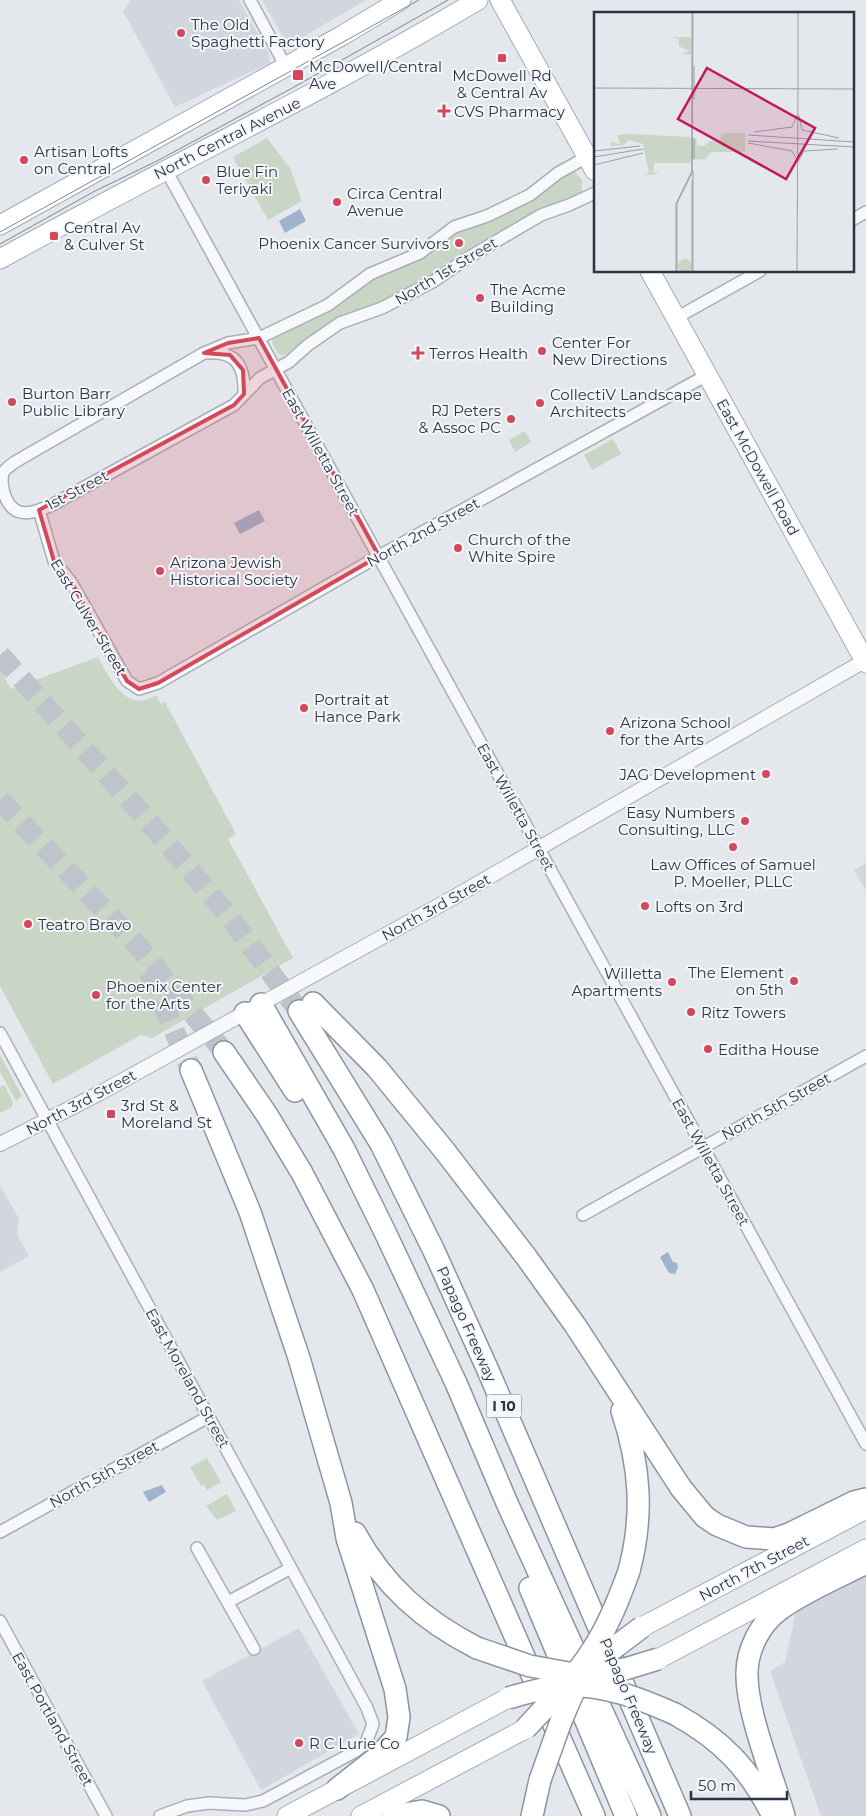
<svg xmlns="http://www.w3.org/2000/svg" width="866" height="1816" viewBox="0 0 866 1816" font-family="Montserrat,sans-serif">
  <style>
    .built { fill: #d2d6de }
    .green { fill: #c9d6c5 }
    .water { fill: #9fb4cc }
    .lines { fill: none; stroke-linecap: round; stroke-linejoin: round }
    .motorway-tunnel { stroke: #bfc3cb; stroke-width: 21; stroke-dasharray: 21 11; stroke-linecap: butt }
    .minor-casing { stroke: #a9aeb7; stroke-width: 14 }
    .tertiary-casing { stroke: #a9aeb7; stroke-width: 16 }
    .primary-casing { stroke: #a3abb8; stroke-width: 21 }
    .motorway-casing { stroke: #8b94a3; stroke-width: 24 }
    .minor { stroke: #f7f8fa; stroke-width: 11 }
    .tertiary { stroke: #f7f8fa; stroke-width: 14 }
    .primary { stroke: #fff; stroke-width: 19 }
    .motorway { stroke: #fff; stroke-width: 21 }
    .tram { stroke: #7d8696; stroke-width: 1 }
    .motorway-bridge-casing { stroke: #8b94a3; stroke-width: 24; stroke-linecap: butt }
    .motorway-bridge { stroke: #fff; stroke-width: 21 }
    .marked { fill: #d1495b; fill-opacity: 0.2; stroke: #d1495b; stroke-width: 4; stroke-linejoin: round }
    .poi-dot { fill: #d1495b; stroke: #f4f6f9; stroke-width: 2 }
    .labels { text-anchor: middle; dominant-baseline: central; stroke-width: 4; stroke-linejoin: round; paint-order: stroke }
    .shield { fill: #f4f6f9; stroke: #676e7b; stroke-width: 1 }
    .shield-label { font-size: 14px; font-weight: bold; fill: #2b3445 }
    .poi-label { font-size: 15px; fill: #2b3445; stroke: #f4f6f9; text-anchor: start }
    .street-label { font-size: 15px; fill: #2b3445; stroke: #f4f6f9 }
    .inset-road { fill: none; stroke: #9a9fa9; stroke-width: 1 }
    .view { fill: #c2185b; fill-opacity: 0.15; stroke: #c2185b; stroke-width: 2.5 }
    .inset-edge { fill: none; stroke: #2b3445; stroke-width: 2.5 }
  </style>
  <rect width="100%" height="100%" fill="#e4e7ec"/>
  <path class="built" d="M131,0H239L269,54L270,63L175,107L123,11Z
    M262,0H366L288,46Z
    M866,863V891L854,870Z
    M0,1185L19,1219L17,1234L29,1256L0,1272Z
    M866,1571V1816H821L770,1671L785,1662L797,1607Z
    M299,1628L359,1734L261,1790L202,1681Z"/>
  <path class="green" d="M267,138L290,168L302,201L268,220L233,157Z
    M565,171H574L582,180V191L576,198L547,206L474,246L454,258L438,273L380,306L319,331L285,355H280C275,350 271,343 272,336L378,274L412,263L429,253L452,233Z
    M525,431L531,442L515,452L509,440Z
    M613,439L621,454L592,470L584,455Z
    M98,657C110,679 126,714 156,695L161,704L165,702L236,834L228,839L293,958L152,1038L141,1035L53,1084L0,986V669L11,689Z
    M0,1055L22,1096L16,1101L0,1072Z
    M4,1085L13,1102L12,1107L0,1113V1087Z
    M207,1458L221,1482L207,1490L204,1484L201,1486L190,1467Z
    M227,1494L236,1511L217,1520L206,1506Z"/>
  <path class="water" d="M300,209L306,221L285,233L279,221Z
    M259,510L265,521L240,534L234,523Z
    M668,1252L673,1262L677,1263L678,1267L675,1274L669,1273L660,1257Z
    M162,1485L166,1492L149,1502L143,1492Z"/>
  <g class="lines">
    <path class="motorway-tunnel" d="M0,655L143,815L228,915L299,1011
      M0,800L138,946L224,1052
      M149,972L191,1070"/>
    <defs>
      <path id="minor" d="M250,0L286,67
        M587,157L558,173L530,195L487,216L454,227L420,253L370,274L328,305L259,338L228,343L204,353L15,462C11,465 6,468 3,473C0,485 5,505 17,511C28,516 42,509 52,505L234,405L260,378L289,362L308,345L340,323L382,308L434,281L466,259L541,215L569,205L595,193
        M166,170L866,1444
        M852,220L866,212
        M676,318L760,271
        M208,353C237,351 245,367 244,394
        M39,510L54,561L71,582L127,681L139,689L158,683L379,556L707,375
        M0,1033L367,1708L373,1724L366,1743L356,1751L263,1801L245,1805L209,1803L187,1806L160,1816
        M583,1215L866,1056
        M0,1532L208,1417
        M197,1548L254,1649
        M228,1602L291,1568
        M0,1621L106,1816"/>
      <path id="tertiary" d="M0,1144L100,1093L449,900L866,660"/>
      <path id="primary" d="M500,0L595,171
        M0,225L343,35L401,0
        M0,259C159,171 322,93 478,0
        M650,271L866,663
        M642,1627L866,1509
        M658,1659L866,1549
        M287,1816L508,1698
        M361,1816L525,1729"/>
      <path id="motorway" d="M313,1003L377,1068L444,1150L527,1258L575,1325L681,1488L705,1517L717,1525L746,1537L774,1539L789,1534L854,1502L866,1499
        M261,1004L344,1149L384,1230L456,1383L507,1503L650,1816
        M299,1011L381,1144L434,1251L487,1368L680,1816
        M245,1013L295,1091
        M224,1052L267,1115L302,1173L363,1290L594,1816
        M191,1070L250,1212L299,1358L341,1503L347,1538L395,1689L399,1717L396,1737L379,1756L337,1789
        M622,1411C640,1465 644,1515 629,1571
        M355,1533C384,1586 424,1621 477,1648
        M530,1588L626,1816
        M675,1714C722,1740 749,1768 773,1816
        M393,1816L422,1811L439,1816
        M532,1816L540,1780
        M784,1816C773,1776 746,1712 747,1673C747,1650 760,1624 779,1610C805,1591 837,1578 866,1563"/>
    </defs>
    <use href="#minor" class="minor-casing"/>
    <use href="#tertiary" class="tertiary-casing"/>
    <use href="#primary" class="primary-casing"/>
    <use href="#motorway" class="motorway-casing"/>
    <use href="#minor" class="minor"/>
    <use href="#tertiary" class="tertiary"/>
    <use href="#primary" class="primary"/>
    <use href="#motorway" class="motorway"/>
    <path class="tram" d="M0,232L419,0
      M0,244L95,191L157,161L296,86L448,0"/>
    <defs>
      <path id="motorway-bridge" d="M477,1648L530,1666L574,1674
        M590,1666L642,1627
        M582,1675L625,1669L658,1659
        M508,1698C526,1693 545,1687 564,1686C602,1683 641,1699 675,1714
        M525,1729C548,1704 573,1680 591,1652C608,1627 619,1599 629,1571
        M540,1780L561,1721L576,1686"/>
    </defs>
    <use href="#motorway-bridge" class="motorway-bridge-casing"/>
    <use href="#motorway-bridge" class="motorway-bridge"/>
  </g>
  <path class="marked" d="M259,338L379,556L158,683L139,689L127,681L71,582L54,561L39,510L234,405L244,394L243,370L230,355L204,353L228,343Z"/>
  <g class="poi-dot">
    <circle cx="181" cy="33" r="5"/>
    <rect x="497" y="53" width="10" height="10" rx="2.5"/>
    <rect x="292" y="69" width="12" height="12" rx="2.5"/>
    <path d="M441.5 103.5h5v5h5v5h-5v5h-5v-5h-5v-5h5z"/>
    <circle cx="24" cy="160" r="5"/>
    <circle cx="206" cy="180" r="5"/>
    <circle cx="337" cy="202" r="5"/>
    <rect x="49" y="231" width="10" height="10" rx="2.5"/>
    <circle cx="459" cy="243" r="5"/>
    <circle cx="480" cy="298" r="5"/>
    <circle cx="542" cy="351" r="5"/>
    <path d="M415.5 345.5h5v5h5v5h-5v5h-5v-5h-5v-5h5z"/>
    <circle cx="12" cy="402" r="5"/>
    <circle cx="540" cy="403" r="5"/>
    <circle cx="511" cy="419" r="5"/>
    <circle cx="458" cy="548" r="5"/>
    <circle cx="160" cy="571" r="5"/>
    <circle cx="304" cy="708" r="5"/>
    <circle cx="610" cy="731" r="5"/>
    <circle cx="766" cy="774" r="5"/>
    <circle cx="745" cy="821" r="5"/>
    <circle cx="733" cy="847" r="5"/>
    <circle cx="645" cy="906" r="5"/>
    <circle cx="28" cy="924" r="5"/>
    <circle cx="794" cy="981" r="5"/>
    <circle cx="672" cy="982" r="5"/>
    <circle cx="96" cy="995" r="5"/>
    <circle cx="691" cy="1012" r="5"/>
    <circle cx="708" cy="1049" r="5"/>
    <rect x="106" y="1109" width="10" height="10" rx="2.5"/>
    <circle cx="299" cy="1743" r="5"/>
  </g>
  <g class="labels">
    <rect class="shield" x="486.5" y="1394.5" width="35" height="23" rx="4"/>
    <g class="shield-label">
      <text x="504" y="1406">I 10</text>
    </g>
    <g class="poi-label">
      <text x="191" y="24">The Old<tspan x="191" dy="17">Spaghetti Factory</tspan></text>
      <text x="309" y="66">McDowell/Central<tspan x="309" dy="17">Ave</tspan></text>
      <text x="502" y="75" text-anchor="middle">McDowell Rd<tspan x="502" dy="17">&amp; Central Av</tspan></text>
      <text x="454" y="111">CVS Pharmacy</text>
      <text x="34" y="151">Artisan Lofts<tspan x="34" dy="17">on Central</tspan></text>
      <text x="216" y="171">Blue Fin<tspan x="216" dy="17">Teriyaki</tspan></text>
      <text x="347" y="193">Circa Central<tspan x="347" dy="17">Avenue</tspan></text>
      <text x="64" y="227">Central Av<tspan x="64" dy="17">&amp; Culver St</tspan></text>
      <text x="449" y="243" text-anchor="end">Phoenix Cancer Survivors</text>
      <text x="490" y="289">The Acme<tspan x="490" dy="17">Building</tspan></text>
      <text x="552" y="342">Center For<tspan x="552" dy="17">New Directions</tspan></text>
      <text x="429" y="353">Terros Health</text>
      <text x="22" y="393">Burton Barr<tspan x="22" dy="17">Public Library</tspan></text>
      <text x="550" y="394">CollectiV Landscape<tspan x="550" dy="17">Architects</tspan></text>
      <text x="501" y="410" text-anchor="end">RJ Peters<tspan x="501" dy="17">&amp; Assoc PC</tspan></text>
      <text x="468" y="539">Church of the<tspan x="468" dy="17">White Spire</tspan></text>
      <text x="170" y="562">Arizona Jewish<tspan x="170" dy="17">Historical Society</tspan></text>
      <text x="314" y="699">Portrait at<tspan x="314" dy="17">Hance Park</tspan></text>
      <text x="620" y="722">Arizona School<tspan x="620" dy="17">for the Arts</tspan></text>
      <text x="756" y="774" text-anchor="end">JAG Development</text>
      <text x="735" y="812" text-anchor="end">Easy Numbers<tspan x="735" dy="17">Consulting, LLC</tspan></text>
      <text x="733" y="864" text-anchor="middle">Law Offices of Samuel<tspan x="733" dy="17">P. Moeller, PLLC</tspan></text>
      <text x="655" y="906">Lofts on 3rd</text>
      <text x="38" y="924">Teatro Bravo</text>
      <text x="784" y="972" text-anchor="end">The Element<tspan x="784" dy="17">on 5th</tspan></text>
      <text x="662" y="973" text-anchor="end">Willetta<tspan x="662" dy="17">Apartments</tspan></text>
      <text x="106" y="986">Phoenix Center<tspan x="106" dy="17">for the Arts</tspan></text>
      <text x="701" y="1012">Ritz Towers</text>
      <text x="718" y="1049">Editha House</text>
      <text x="121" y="1105">3rd St &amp;<tspan x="121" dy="17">Moreland St</tspan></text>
      <text x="309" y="1743">R C Lurie Co</text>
    </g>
    <g class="street-label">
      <text transform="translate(227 138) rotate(-27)">North Central Avenue</text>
      <text transform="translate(446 271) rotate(-31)">North 1st Street</text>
      <text transform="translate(321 452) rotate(61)">East Willetta Street</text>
      <text transform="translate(758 467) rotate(61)">East McDowell Road</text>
      <text transform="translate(77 490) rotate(-28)">1st Street</text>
      <text transform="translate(423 532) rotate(-29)">North 2nd Street</text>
      <text transform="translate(89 617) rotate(59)">East Culver Street</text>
      <text transform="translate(516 807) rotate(61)">East Willetta Street</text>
      <text transform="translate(436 907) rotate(-29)">North 3rd Street</text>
      <text transform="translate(81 1102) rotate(-28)">North 3rd Street</text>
      <text transform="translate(776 1106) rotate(-29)">North 5th Street</text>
      <text transform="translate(711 1162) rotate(61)">East Willetta Street</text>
      <text transform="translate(467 1324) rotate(66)">Papago Freeway</text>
      <text transform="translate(188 1378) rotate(61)">East Moreland Street</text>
      <text transform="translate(104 1474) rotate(-29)">North 5th Street</text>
      <text transform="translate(754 1568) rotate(-28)">North 7th Street</text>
      <text transform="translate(629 1696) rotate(67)">Papago Freeway</text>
      <text transform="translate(53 1719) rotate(61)">East Portland Street</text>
    </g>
  </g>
  <g transform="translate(594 12)">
    <rect width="260" height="260" fill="#e4e7ec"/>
    <path d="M78,25H97V43L87,42L95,39L85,34V27ZM132,121H151V140H117L112,147L96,148L97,151H60V159L55,160L66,161L56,163H52L55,160L49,132L35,128L29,133L17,134V130L26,132L23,123L35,122L96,125L102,126L103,134H110L116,129H126L127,123ZM84 254a7 7 0 1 1 14 0a7 7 0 1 1-14 0Z" fill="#c9d6c5"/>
    <path class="inset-road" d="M204,0V68M100,54V87M0,76L260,77M205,103L208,118L245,126M160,120L198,115L203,103M154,123L260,130M154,129L260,135M154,131L198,139L202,146M0,139L46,134M0,145L49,137M100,147V127M204,150L210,139L244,137M0,153L49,141M82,260V192L98,159V0M83,260V191L98,161L99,0M98,260V168M99,260V159M203,260L204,68"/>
    <path class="view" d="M113,56L221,116L192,167L84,107Z"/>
    <rect width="260" height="260" class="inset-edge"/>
  </g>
  <path d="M691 1791v8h96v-8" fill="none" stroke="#2b3445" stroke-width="2.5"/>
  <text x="698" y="1791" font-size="15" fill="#2b3445" stroke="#f4f6f9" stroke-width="4" paint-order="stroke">50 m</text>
</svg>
